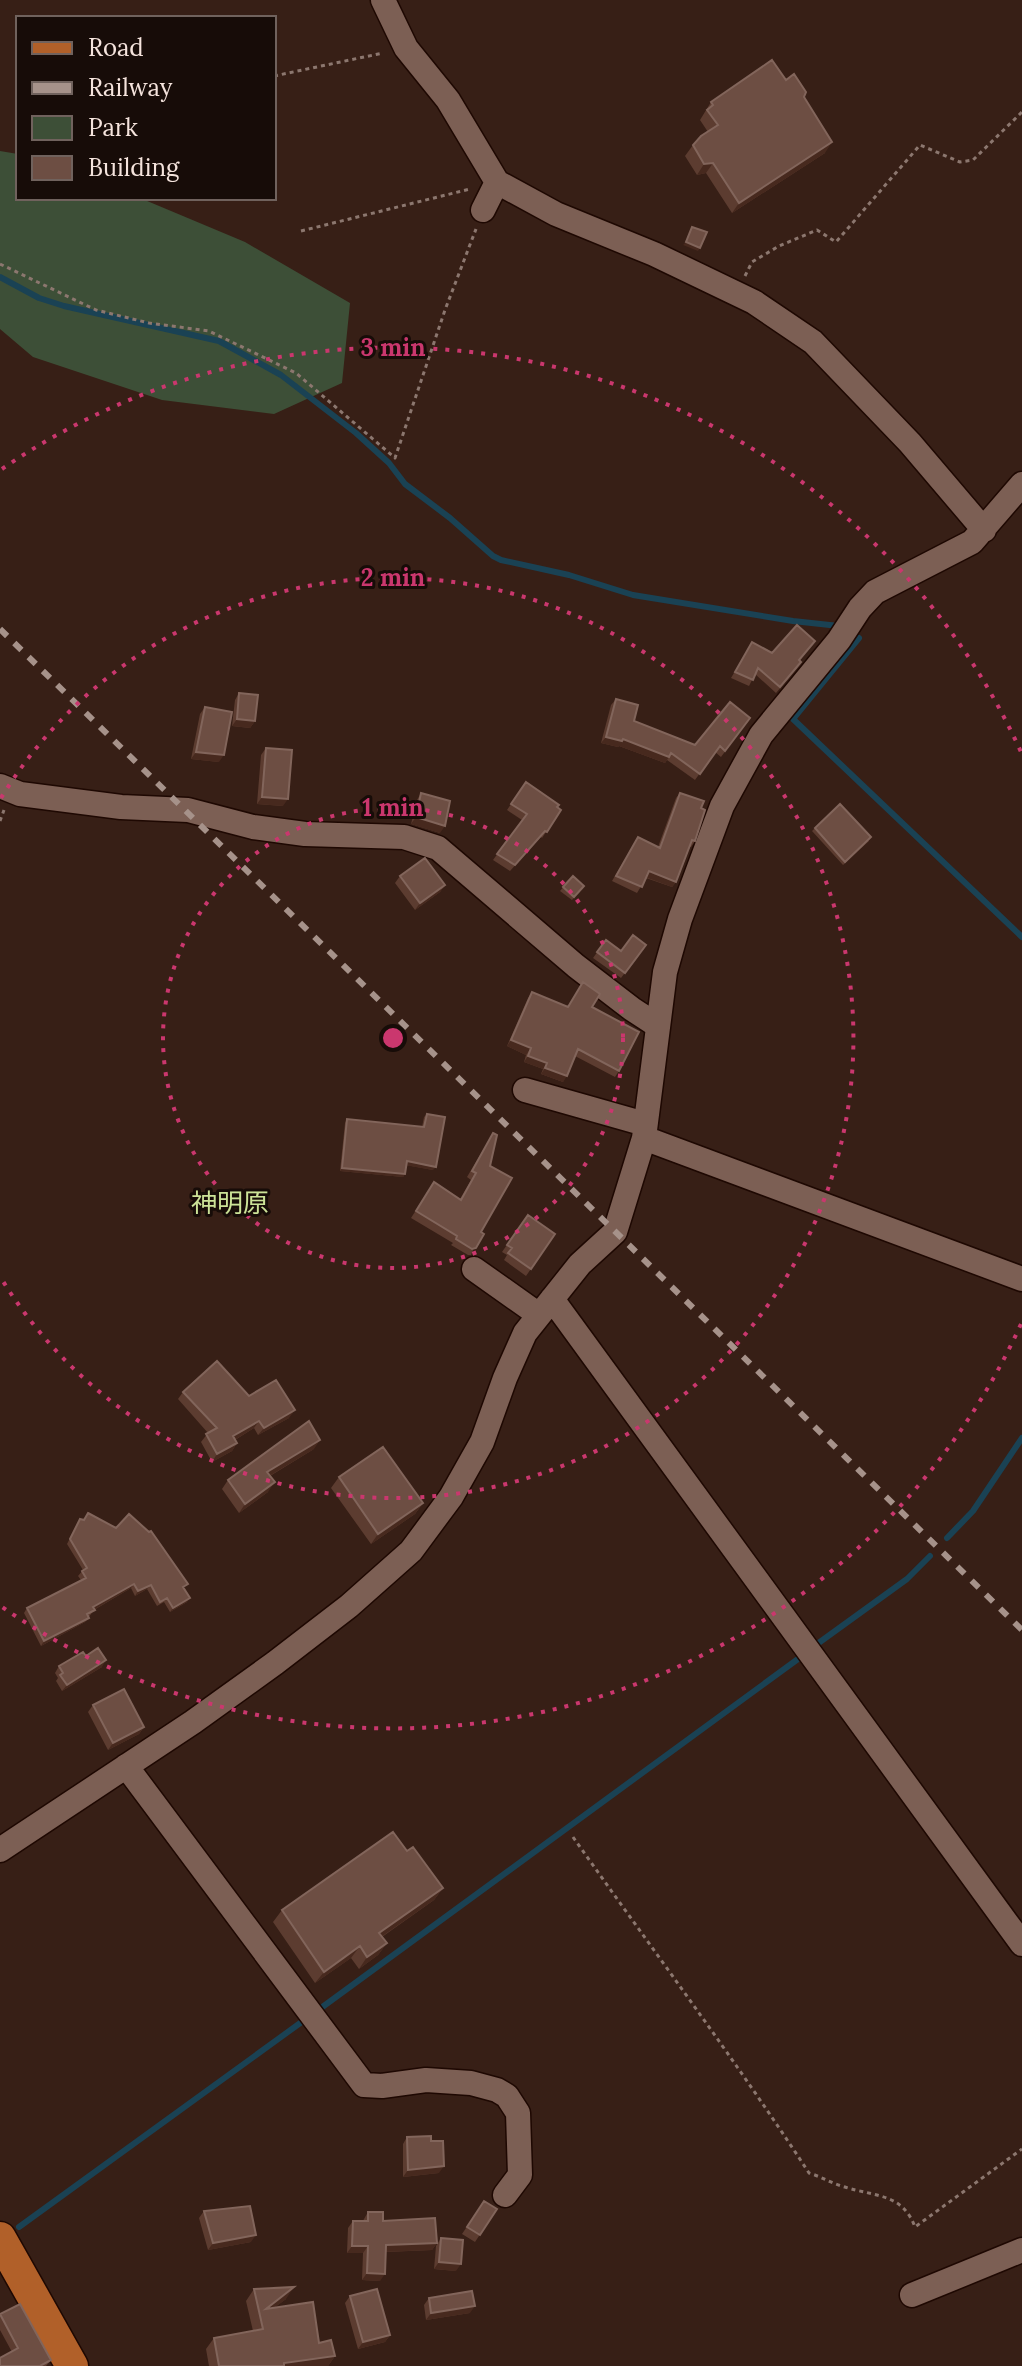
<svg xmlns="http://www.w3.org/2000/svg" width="1022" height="2366" viewBox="0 0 1022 2366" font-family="Lora,'Noto Sans JP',serif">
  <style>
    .green { fill: #3d4f37 }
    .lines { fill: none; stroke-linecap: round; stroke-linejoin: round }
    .stream { stroke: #1a4254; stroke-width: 6 }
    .minor-casing { stroke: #1e0802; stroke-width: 27 }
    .major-casing { stroke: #1e0802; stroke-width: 35 }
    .path { stroke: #8c776f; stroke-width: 3; stroke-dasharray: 4 4; stroke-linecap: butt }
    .minor { stroke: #7c5f54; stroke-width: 24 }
    .major { stroke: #b16029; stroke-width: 32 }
    .rail { stroke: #a6928a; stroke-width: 6; stroke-dasharray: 10 10; stroke-linecap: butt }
    .wall { fill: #5c3c30 }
    .shaded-wall { fill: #47291e }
    .building { fill: #6d4e43; stroke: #82655b; stroke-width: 2 }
    .ring { fill: none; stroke: #ca376e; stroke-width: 4; stroke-dasharray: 4 8 }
    .labels { text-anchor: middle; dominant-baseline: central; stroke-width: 6; stroke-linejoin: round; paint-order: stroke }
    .neighbourhood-label { font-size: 26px; fill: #cce297; stroke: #170c08 }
    .centre { fill: #ca376e; stroke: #170c08; stroke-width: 4 }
    .ring-label { font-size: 24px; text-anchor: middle; font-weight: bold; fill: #ca376e; stroke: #170c08; stroke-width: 6; stroke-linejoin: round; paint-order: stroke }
  </style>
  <rect width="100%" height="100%" fill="#371f16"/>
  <path class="green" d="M0,151L18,154V198H140L245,242L350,303L342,383L274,414L162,400L33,357L0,329Z"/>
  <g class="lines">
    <path class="stream" d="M0,277L39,298L64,306L219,341L281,375L356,433L389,463L405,484L450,518L493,556L501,560L569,575L633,595L793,621L839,626
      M859,638L793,719L1022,937
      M947,1538L973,1511L1022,1438
      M813,1647L907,1579L930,1556
      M321,2008L798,1659
      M19,2227L303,2021"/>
    <defs>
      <path id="minor" d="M383,0L406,48L448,100L497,182L556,214L654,254L754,302L813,342L910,443L984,530
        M483,210L497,182
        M0,786L20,794L121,807L188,810L253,827L305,834L404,837L438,848L576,966L632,1009L658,1026
        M525,1090L645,1124
        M644,1138L1022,1279
        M474,1269L539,1315
        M552,1299L1022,1944
        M126,1766L364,2085L382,2086L426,2080L471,2083L497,2090L507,2096L518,2113L520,2175L505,2195
        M0,1850L193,1722L275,1663L349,1606L411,1551L451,1497L482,1442L505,1378L525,1333L580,1264L615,1232L644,1138L665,972L680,919L722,806L761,735L839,640L860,608L875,592L972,542L1022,484
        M912,2295L1022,2250"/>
      <path id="major" d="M0,2238L72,2366"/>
    </defs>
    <use href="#minor" class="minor-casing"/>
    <use href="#major" class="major-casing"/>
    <path class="path" d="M274,76L383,53
      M301,231L470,189
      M0,264L96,310L149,323L209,331L296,373L395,458L445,310L476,229
      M745,276L752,262L779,246L817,230L836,242L920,145L960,162L973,160L1022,112
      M0,821L4,810
      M573,1837C652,1949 734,2058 809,2173C822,2177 833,2184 845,2187C876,2197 902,2193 915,2227L1022,2149"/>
    <use href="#minor" class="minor"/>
    <use href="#major" class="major"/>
    <path class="rail" d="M0,629L1022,1630"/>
  </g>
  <path class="wall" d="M786,80L804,97L825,153L732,213L706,173L697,175L685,156L693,145L708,132L700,120L711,102Z
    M815,641L799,660L797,668L776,693L755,674L749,686L731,678L752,642L772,653Z
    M239,693L255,721L250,728L232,726L235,700Z
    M616,699L634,721L695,745L750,718L721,757L715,752L695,780L667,760L665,763L619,746L618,747L601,743L611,705Z
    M205,707L219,762L191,759L200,714Z
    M266,748L283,806L257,804L261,755Z
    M526,782L561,810L542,838L541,837L510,871L493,860L522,820L507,810Z
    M421,793L440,833L411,824L417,800Z
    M680,793L701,808L695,841L691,847H690L676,882L672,887L646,878L637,893L612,881L638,837L658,847L676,798Z
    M815,828L869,841L843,865L812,831Z
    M400,876L445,885L440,892L415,910L395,883Z
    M573,876L584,886L572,900L560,891Z
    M606,940L621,951L646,945L621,978L593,958Z
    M532,992L567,1007H592L619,1071L615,1077L575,1056L563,1082L541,1074L543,1069L524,1062L526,1055L507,1046L528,998Z
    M427,1114L433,1170L406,1165L405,1174L403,1177L340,1171L345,1123L347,1119L422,1127L424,1117Z
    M493,1133L481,1232L471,1255H468L451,1245L453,1243L411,1218L434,1182L460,1199L471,1180L467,1177Z
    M528,1215L555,1234L526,1276L504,1260L507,1255L502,1252Z
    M183,1392L249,1396L289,1418L258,1435L254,1428L235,1440L237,1443L232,1451L212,1462L201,1442L208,1433L178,1399Z
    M314,1449L270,1476L268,1492L239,1513L222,1489L228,1480Z
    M339,1477L423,1503L415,1514L371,1544L331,1488Z
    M80,1519L184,1588L187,1602L170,1612L164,1602L157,1606L147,1589L135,1596L131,1588L94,1610L85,1622L41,1646L24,1613L27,1608L81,1580L78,1576L83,1570L67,1544Z
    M86,1656L102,1667L62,1691L56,1681L58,1678L55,1673L59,1666Z
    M93,1705L144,1727L139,1734L108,1750L88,1712Z
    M407,1851L443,1888L434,1900L382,1937L387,1943L378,1955L359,1969L351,1958L315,1983L273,1922L282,1910Z
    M407,2137L431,2141L439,2173L403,2177V2144Z
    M484,2201L497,2209L475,2242L462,2234Z
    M204,2211L251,2242L208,2250L199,2218Z
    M368,2212L383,2221L437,2243L432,2250L386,2252L380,2281L362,2280L363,2253H347L348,2228L353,2221H363L364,2219Z
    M441,2238L456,2271L434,2269L436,2246Z
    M254,2289L286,2299L275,2307L335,2356L328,2366H209L206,2349L214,2338L253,2331L246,2301Z
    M350,2296L390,2335L385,2342L358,2349L345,2303Z
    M429,2298L470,2313L426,2320L424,2305Z
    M0,2314L51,2360L46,2366H0L12,2352L0,2330Z"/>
  <path class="shaded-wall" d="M832,142L825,153L732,213L739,203Z
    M713,163L706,173L697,175L704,164Z
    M686,242L700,248L698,251L683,245Z
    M237,719L255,721L250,728L232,726Z
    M606,737L623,739L669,757L665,763L619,746L618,747L601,743Z
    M196,752L224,755L219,762L191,759Z
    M262,797L288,799L283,806L257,804Z
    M416,817L445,826L440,833L411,824Z
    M649,871L676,882L672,887L645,877Z
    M445,885L440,892L415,910L420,903Z
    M511,1040L531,1048L526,1055L507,1046Z
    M528,1056L547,1063L543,1069L524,1062Z
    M545,1068L567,1076L563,1082L541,1074Z
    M407,1161L436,1167L433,1170L404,1165Z
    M342,1168L405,1174L403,1177L340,1171Z
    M295,1410L289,1418L258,1435L264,1428Z
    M259,1421L254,1428L228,1444L233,1436Z
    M320,1440L314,1449L261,1481L267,1472Z
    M237,1443L232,1451L212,1462L217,1454Z
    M275,1482L268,1492L239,1513L245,1504Z
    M423,1503L415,1514L371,1544L378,1534Z
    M134,1584L131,1588L90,1612L93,1607Z
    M151,1585L147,1589L135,1596L138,1591Z
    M190,1598L187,1602L170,1612L173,1608Z
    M89,1618L85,1622L41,1646L44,1641Z
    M106,1660L102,1667L62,1691L67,1685Z
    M144,1727L139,1734L108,1750L113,1743Z
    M443,1888L434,1900L371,1944L379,1933Z
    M387,1943L378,1955L359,1969L367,1957Z
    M360,1946L351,1958L315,1983L324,1972Z
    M444,2166L439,2173L403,2177L408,2170Z
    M256,2235L251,2242L208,2250L213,2243Z
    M437,2243L432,2250L382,2252L386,2245Z
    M352,2246H368L363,2253H347Z
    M439,2262L461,2264L456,2271L434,2269Z
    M367,2273L385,2274L380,2281L362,2280Z
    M294,2287L286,2299L261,2318L266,2309Z
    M475,2306L470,2313L426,2320L431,2313Z
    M390,2335L385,2342L358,2349L363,2342Z
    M335,2356L328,2366H282L284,2363Z"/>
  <path class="building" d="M772,60L786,80L794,74L806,92L804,97L832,142L739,203L713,163L704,164L693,145L701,136L718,125L707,110L713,105L711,102Z
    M692,227L707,232L700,248L686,242Z
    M797,625L815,641L799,660L801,662L780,687L758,668L753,680L735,672L752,642L772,653Z
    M239,693L258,695L255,721L237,719Z
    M616,699L638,705L634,721L695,745L730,702L750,718L725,751L720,746L700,774L671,753L669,757L623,739L622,741L606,737Z
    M205,707L232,712L224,755L196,752Z
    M266,748L292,750L288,799L262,797Z
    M526,782L559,805L557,807L561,810L547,832L545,831L515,865L497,854L527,814L511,804Z
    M421,793L450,801L445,826L416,817Z
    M680,793L704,801L701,808L705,810L695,841L692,840L676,882L649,871L642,887L616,876L638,837L660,848Z
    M840,804L871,837L845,862L815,828Z
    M425,858L445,885L420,903L400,876Z
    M573,876L584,886L574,897L563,887Z
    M633,935L646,945L625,973L597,952L606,940L621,951Z
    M583,982L600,994L592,1007L639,1032L619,1071L578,1049L567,1076L545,1068L547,1063L528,1056L531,1048L511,1040L532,992L568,1007Z
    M427,1114L445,1117L436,1167L407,1161L405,1174L342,1168L347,1119L424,1127Z
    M493,1133L497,1135L490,1166L512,1178L481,1232L484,1234L476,1248L472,1249L456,1239L457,1236L416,1211L434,1182L461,1200L476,1173L472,1171Z
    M528,1215L555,1234L531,1269L508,1253L512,1248L507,1245Z
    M217,1361L249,1396L276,1380L295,1410L264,1428L259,1421L233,1436L237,1443L217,1454L206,1434L217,1428L183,1392Z
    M309,1421L320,1440L267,1472L275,1482L245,1504L228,1480Z
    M383,1447L423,1503L378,1534L339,1477Z
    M88,1513L116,1528L129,1514L149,1532L151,1531L188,1584L183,1587L190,1598L173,1608L167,1598L160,1602L151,1585L138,1591L134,1584L93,1607L95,1610L87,1614L89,1618L44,1641L27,1608L86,1578L82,1571L87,1568L70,1539L80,1519L84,1520Z
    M98,1648L106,1660L67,1685L60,1675L63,1673L59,1666L83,1652L86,1656Z
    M124,1689L144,1727L113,1743L93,1705Z
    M393,1832L407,1851L413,1847L443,1888L379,1933L387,1943L367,1957L360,1946L324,1972L282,1910Z
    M431,2136V2141H443L444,2166L408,2170L407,2137Z
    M484,2201L497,2209L480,2235L467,2227Z
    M250,2206L256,2235L213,2243L204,2211Z
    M368,2212H383V2221L435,2218L437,2243L386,2245L385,2274L367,2273L368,2246H352L353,2221H368Z
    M441,2238L463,2240L461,2264L439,2262Z
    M294,2287L266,2309L313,2302L319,2343L331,2340L335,2356L284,2363V2366H219L214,2338L263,2329L254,2289Z
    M377,2289L390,2335L363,2342L350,2296Z
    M472,2291L475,2306L431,2313L429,2298Z
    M20,2304L51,2360L40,2366H0V2358L18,2348L0,2314Z"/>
  <g class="ring">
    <circle cx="393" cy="1038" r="230"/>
    <path d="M1 798A460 460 0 1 1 1 1278"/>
    <path d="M1021 1324A690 690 0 0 1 2 1607M2 469A690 690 0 0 1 1021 752"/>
  </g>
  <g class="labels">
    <g class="neighbourhood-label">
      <text x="230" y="1202">神明原</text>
    </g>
  </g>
  <circle cx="393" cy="1038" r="12" class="centre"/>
  <g class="ring-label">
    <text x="393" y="356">3 min</text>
    <text x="393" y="586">2 min</text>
    <text x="393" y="816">1 min</text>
  </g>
  <rect x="16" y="16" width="260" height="184" fill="#170c08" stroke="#70625d" stroke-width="2"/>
  <rect x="32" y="42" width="40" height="12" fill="#b16029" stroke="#70625d" stroke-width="2"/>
  <text x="88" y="56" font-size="24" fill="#f5e4dd">Road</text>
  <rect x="32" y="82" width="40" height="12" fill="#a6928a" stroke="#70625d" stroke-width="2"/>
  <text x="88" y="96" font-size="24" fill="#f5e4dd">Railway</text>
  <rect x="32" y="116" width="40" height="24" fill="#3d4f37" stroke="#70625d" stroke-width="2"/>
  <text x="88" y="136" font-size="24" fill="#f5e4dd">Park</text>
  <rect x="32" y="156" width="40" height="24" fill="#6d4e43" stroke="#70625d" stroke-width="2"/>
  <text x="88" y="176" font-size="24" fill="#f5e4dd">Building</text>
</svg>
